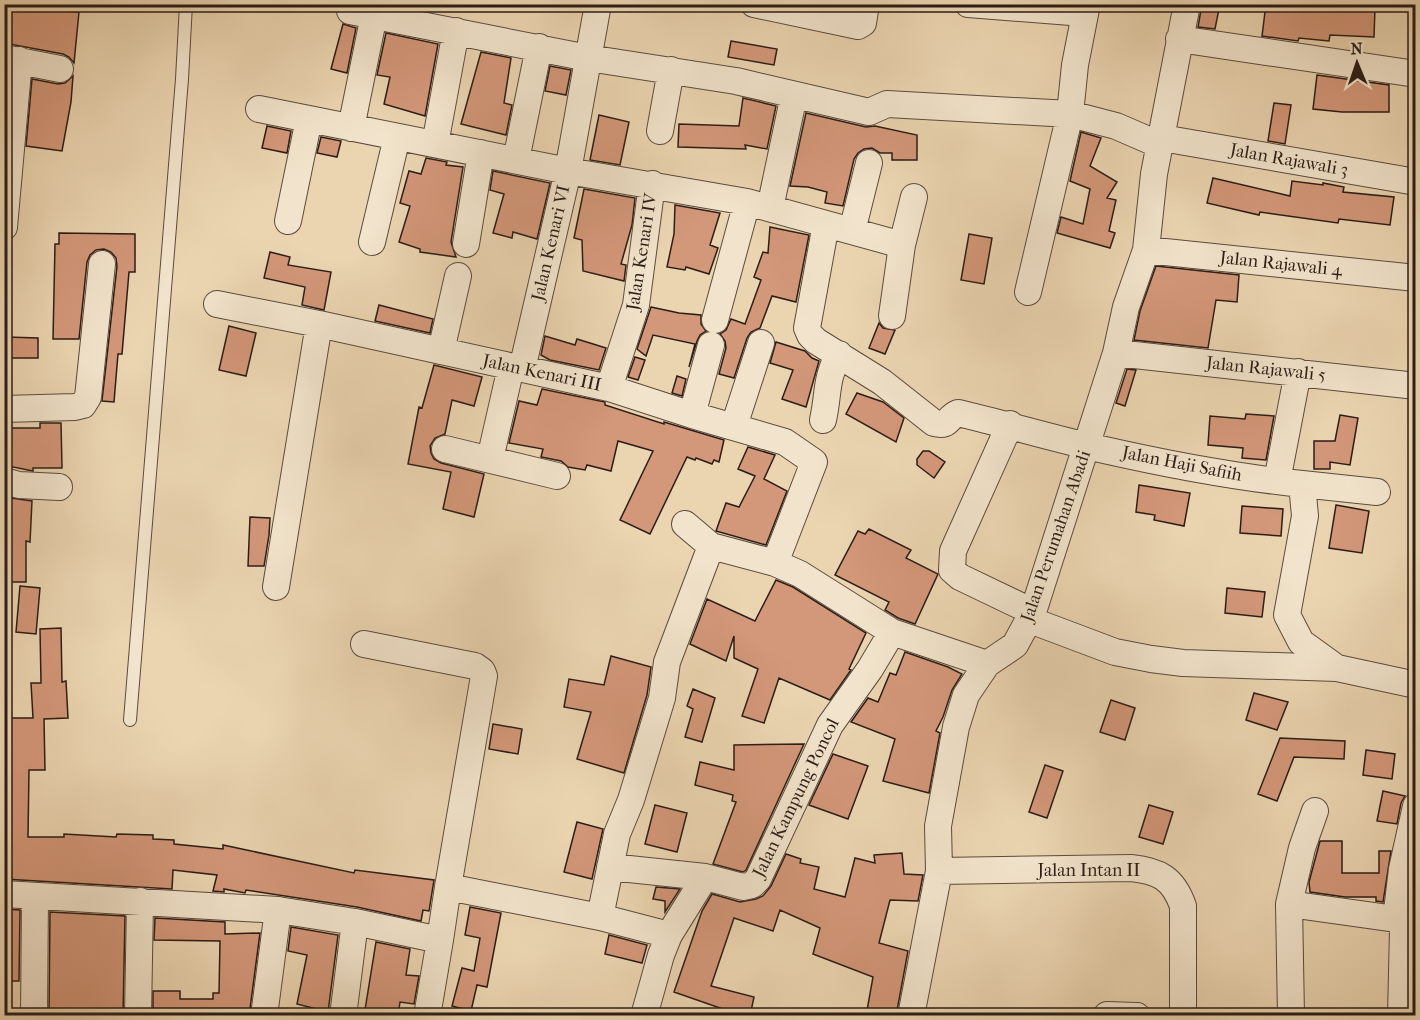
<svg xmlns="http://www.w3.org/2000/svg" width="1420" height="1020" viewBox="0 0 1420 1020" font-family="'IM FELL French Canon',serif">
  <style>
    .building { fill: #d39779; stroke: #2b1d17; stroke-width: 1.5 }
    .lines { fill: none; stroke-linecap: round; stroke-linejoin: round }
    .lane-casing { stroke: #5b4b3e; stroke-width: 14 }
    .street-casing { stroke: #5b4b3e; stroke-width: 28 }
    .lane { stroke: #f2e4cc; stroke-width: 12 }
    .street { stroke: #f2e4cc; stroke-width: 26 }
    .labels { text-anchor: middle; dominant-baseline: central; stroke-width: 4.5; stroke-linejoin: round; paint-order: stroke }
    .street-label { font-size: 18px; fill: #2b1d17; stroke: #f2e4cc }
  </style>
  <rect width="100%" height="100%" fill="#ebd5b1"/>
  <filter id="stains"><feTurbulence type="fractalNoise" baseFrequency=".00333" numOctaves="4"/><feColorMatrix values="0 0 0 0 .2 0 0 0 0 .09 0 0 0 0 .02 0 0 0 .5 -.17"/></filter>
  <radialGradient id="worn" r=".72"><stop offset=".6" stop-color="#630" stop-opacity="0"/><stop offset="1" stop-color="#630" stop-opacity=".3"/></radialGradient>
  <path class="building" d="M1202,4H1220L1215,29L1198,27Z
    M1266,4H1334L1333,6L1375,8L1374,37L1330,35L1329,41L1299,38L1298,41L1262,36Z
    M6,8L79,12L74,63L69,57L63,54L4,43Z
    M343,24L356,28L347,73L331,69Z
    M386,33L438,44L425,116L384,104L390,77L377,75Z
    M731,41L777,49L774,65L728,57Z
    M481,52L511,58L504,103L512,105L506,135L461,124Z
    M550,66L571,70L566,95L545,91Z
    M1317,75L1389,85V112H1342L1313,109Z
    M73,76L71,102L62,151L26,146L32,79L58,84L65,83Z
    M743,98L776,106L767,149L745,145L746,149L678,147L679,124L739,126Z
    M1274,103L1291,105L1285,144L1268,141Z
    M806,113L866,127L875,126L917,135V160H892V153H880L872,148L864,149L858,153L854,159L843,206L825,203L827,192L808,187L790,186Z
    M599,115L629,122L620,165L590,160Z
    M267,126L291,131L287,153L262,148Z
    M1081,132L1101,138L1090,166L1117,182L1107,198L1116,200L1109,231L1115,233L1110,248L1057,233L1061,217L1083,224L1090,189L1070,181Z
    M321,137L341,141L337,157L317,153Z
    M426,158L447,162L446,165L463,167L451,242L456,257L420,252V249L399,242L410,206L400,203L409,171L421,174Z
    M493,171L550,183L537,239L513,232L512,238L493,233L504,194L490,190Z
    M1213,178L1290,196L1292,181L1323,185V183L1344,187L1343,192L1394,197L1390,225L1339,219L1338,223L1260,212L1259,215L1207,203Z
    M584,189L635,198L632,225L621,264L626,265L624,281L583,271L582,240L574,238Z
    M675,205L720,213L710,245L718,248L709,274L686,267L685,270L667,267L674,234Z
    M770,227L809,235L796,302L772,296L760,328L751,332L747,338L734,378L719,374L726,348L725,341L720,334L726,330L731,319L745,324L761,280L754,277L763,252L768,253Z
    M59,233L135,234V272H129L122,354H118L114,402L102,401L117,266L116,258L111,252L104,249L96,250L90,255L87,262L79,339H53L55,244H59Z
    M969,234L992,238L984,284L961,280Z
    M270,252L290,257L288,265L331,272L324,310L302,305L305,287L264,278Z
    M1156,266L1239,275L1237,302L1216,300L1208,348L1134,340L1140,311Z
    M379,305L433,319L430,333L375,321Z
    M651,307L679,313L701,315V324L706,331L700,335L697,341L689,367L695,344L653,335L646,356L637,349Z
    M879,323L883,328L895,330L885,354L869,348Z
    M229,326L256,333L246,376L219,370Z
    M545,336L575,345L577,339L606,348L599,370L550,360L541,355Z
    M6,337L38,338V358H6Z
    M776,342L805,351L812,358L819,361L806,407L782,399L793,370L770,363Z
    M635,357L645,360L638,380L628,377Z
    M434,365L482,377L474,406L452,400L445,434L435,438L430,446L431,453L434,459L441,463L484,474L474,517L443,509L451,472L408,464L419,407L422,408Z
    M1127,369L1136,370L1125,406L1116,403Z
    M677,376L686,379L682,396L672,393Z
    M542,389L605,402V405L664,424V422L724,440L719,462L714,460L712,464L696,458L695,460L687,457L650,534L620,520L653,451L618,441L611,471L587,465L585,470L568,467L561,461L541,457L543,449L509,443L519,401L537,405Z
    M857,393L883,402L904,418L896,442L846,414Z
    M1246,414L1274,416L1266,460L1242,458L1243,448L1208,445L1210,416L1245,419Z
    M1340,415L1358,418L1350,465L1330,462V469H1314V441H1335Z
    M40,423H61L62,468H33V471L8,466L5,428H40Z
    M748,447L775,455L764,479L787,491L766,545L716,531L726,503L739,507L755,476L738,469Z
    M923,451H929L945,462L934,478L917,465V459Z
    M1139,485L1190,493L1184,526L1154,520L1155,515L1136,512Z
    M4,497L32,501L30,542L26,541V582H4Z
    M1336,505L1369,511L1362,553L1329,548Z
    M1242,506L1283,509L1281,536L1240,533Z
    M250,517L270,518L269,535L264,566H248Z
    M869,529L911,550L906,558L938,574L915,624L898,618L885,610L889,602L835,575L858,531L865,534Z
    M776,580L793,587L866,633L849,669L851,670L830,700L779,678L764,723L742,716L758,669L734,658V636L726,661L690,644L707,599L755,621Z
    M20,586L40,588L36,634L16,632Z
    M1227,588L1265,592L1262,617L1225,613Z
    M61,628L62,682L66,681L68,718L44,719L45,770H29L28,837H64V834L116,837L117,834L153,835V839L174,840V844L223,849V845L354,873L355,870L434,880L429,911L423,910L421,921L357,907L246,890L245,893L224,889V892L213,891L217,875L173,870L172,889L4,879V718H33L31,683H41L40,629Z
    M905,652L948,667L962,674L952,690L943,717L936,731L940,733L929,793L883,781L895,739L851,722L868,698L878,702L890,673L896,675Z
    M611,656L651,667L647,695L624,773L577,759L591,712L564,707L569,679L604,685Z
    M693,689L715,698L702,742L685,737L693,709L687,706Z
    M1254,693L1288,702L1277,730L1246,720Z
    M1111,700L1135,708L1125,740L1100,732Z
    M493,724L522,729L518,754L489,749Z
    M1280,738L1345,741L1344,759L1294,757L1277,801L1258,794Z
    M804,744L746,870L743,872L713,864L736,802L732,801L733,795L695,785L700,762L734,770V745Z
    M1366,750L1395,754L1392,779L1363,775Z
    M833,754L868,766L848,819L809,805Z
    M1045,765L1063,771L1047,818L1029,812Z
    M1383,791L1405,796L1401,803L1397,824L1377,821Z
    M655,805L687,813L677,852L645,844Z
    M1149,805L1173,812L1163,844L1139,837Z
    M577,822L603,829L592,879L564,872Z
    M1320,841H1342V873H1379V851H1391L1383,902L1376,901V897H1345L1310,892L1309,882Z
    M902,853L904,874L923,875L918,901L890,900L879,943L908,951L896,1016H866L873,977L813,954L820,928L780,910L773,931L734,918L711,986L754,997L750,1016H718L720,1008L674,992L702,911L712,894L740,902L756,899L763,896L771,886L786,854L801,859L800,863L819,867L814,889L845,897L855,858L875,863L874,855Z
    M656,887L680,889L665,912V901L653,899Z
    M470,907L501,913L487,987L477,985L471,1011L452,1006L462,968L474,971L480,938L465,935Z
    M4,909L20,910L19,981H7L6,954H4Z
    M50,912L125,916L123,1016H49Z
    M155,918L225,922V934L260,933L249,1016H153V991H180V999H213V993H219L220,941L154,940Z
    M291,927L338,935L328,1012L297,1004L307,955L288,951Z
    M609,935L647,945L642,963L605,954Z
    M376,942L410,949L406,975L419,976L414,1004L400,1002L398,1016H364Z"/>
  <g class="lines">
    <defs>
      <path id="lane" d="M130,720L182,79L186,4"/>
      <path id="street" d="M754,4L858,26L863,23L866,4
        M968,4L1084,13
        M1087,4L1075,65L1070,114L1116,126L1160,145
        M350,11L588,58L736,81L869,112L887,104L1070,114L1028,292
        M1179,39L1416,74
        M4,58L60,69
        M259,109L568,171L747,202L902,245
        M351,128L374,15
        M660,131L671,70
        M1162,138L1416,182
        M435,144L456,31
        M516,160L539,47
        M770,208L794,95
        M288,221L309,119
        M826,224L807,328L810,335L816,341L882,382L934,423C950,427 946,418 958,413C1005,424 1052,438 1100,449C1166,464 1234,477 1302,484L1305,516L1287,615L1301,642L1337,668L1416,685
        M4,227L19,60
        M852,231L869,163
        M372,242L397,137
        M466,244L481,153
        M1146,250L1416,278
        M217,304L319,324L609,388L692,415L711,345
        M892,316L902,245L914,197
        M715,320L747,202
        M441,351L458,276
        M1116,353L1416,386
        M522,369L568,171L598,4
        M609,388L636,305L652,184
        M4,409L75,407L83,405L88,397L102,264
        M692,415L785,442L814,462L775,563
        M823,420C829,393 825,380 839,354
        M1010,424L953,551L952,570L960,577L1033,612
        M734,426L761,343
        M445,449L557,476
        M490,459L511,367
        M4,481L19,485L59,487
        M1277,481L1298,372
        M1302,484L1377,492
        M685,524L711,546L775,563L800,574L892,632L987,664
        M276,587L319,324
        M1030,620L1115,652L1151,659L1183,663L1337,668
        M364,644L475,666L482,671L484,676L448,887
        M610,867L705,877L743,887L752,885L758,879L830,725L870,669L892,632
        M939,871L1131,868C1159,871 1173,878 1183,906V1016
        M4,894L278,910L355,922L440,940L427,1016
        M1289,904L1302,848L1315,811
        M1396,919L1402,869L1416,806
        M669,935L600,917L617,834L631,800L662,698L667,662L711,546
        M440,940L448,887L600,917
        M1107,1015L1137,1016
        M34,1016L35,896
        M138,1016L140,901
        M264,1016L278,910
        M343,1016L355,922
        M644,1016L661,955L669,935L705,877
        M911,1016L939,871L938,826L956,727L966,695L987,664L1015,645L1033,612L1116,353L1126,307L1146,250L1154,174L1187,4
        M1291,1016L1289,904L1396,919L1401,922L1403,929L1401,1016"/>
    </defs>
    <use href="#lane" class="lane-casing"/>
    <use href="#street" class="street-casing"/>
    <use href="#lane" class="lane"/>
    <use href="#street" class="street"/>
  </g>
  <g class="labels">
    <g class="street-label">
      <text transform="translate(1289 160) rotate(10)">Jalan Rajawali 3</text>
      <text transform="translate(551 243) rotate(-77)">Jalan Kenari VI</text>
      <text transform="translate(642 252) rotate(-81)">Jalan Kenari IV</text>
      <text transform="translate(1281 264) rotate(6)">Jalan Rajawali 4</text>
      <text transform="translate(1266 369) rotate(6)">Jalan Rajawali 5</text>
      <text transform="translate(542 373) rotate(12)">Jalan Kenari III</text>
      <text transform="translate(1182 464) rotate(11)">Jalan Haji Safiih</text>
      <text transform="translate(1056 536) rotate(-71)">Jalan Perumahan Abadi</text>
      <text transform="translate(796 798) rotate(-64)">Jalan Kampung Poncol</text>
      <text x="1089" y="870">Jalan Intan II</text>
    </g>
  </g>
  <rect width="1420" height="1020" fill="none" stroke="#ebd5b1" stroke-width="24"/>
  <rect x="6" y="6" width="1408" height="1008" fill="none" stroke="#2b1d17" stroke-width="3"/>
  <rect x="12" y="12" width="1396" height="996" fill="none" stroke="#2b1d17" stroke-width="1.5"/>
  <g transform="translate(1357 63) rotate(358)" stroke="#f2e4cc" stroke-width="4.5" paint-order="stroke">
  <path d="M0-4.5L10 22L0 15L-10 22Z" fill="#2b1d17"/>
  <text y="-9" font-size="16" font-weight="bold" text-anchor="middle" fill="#2b1d17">N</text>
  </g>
  <rect width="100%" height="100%" filter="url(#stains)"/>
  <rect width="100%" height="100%" fill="url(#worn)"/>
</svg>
